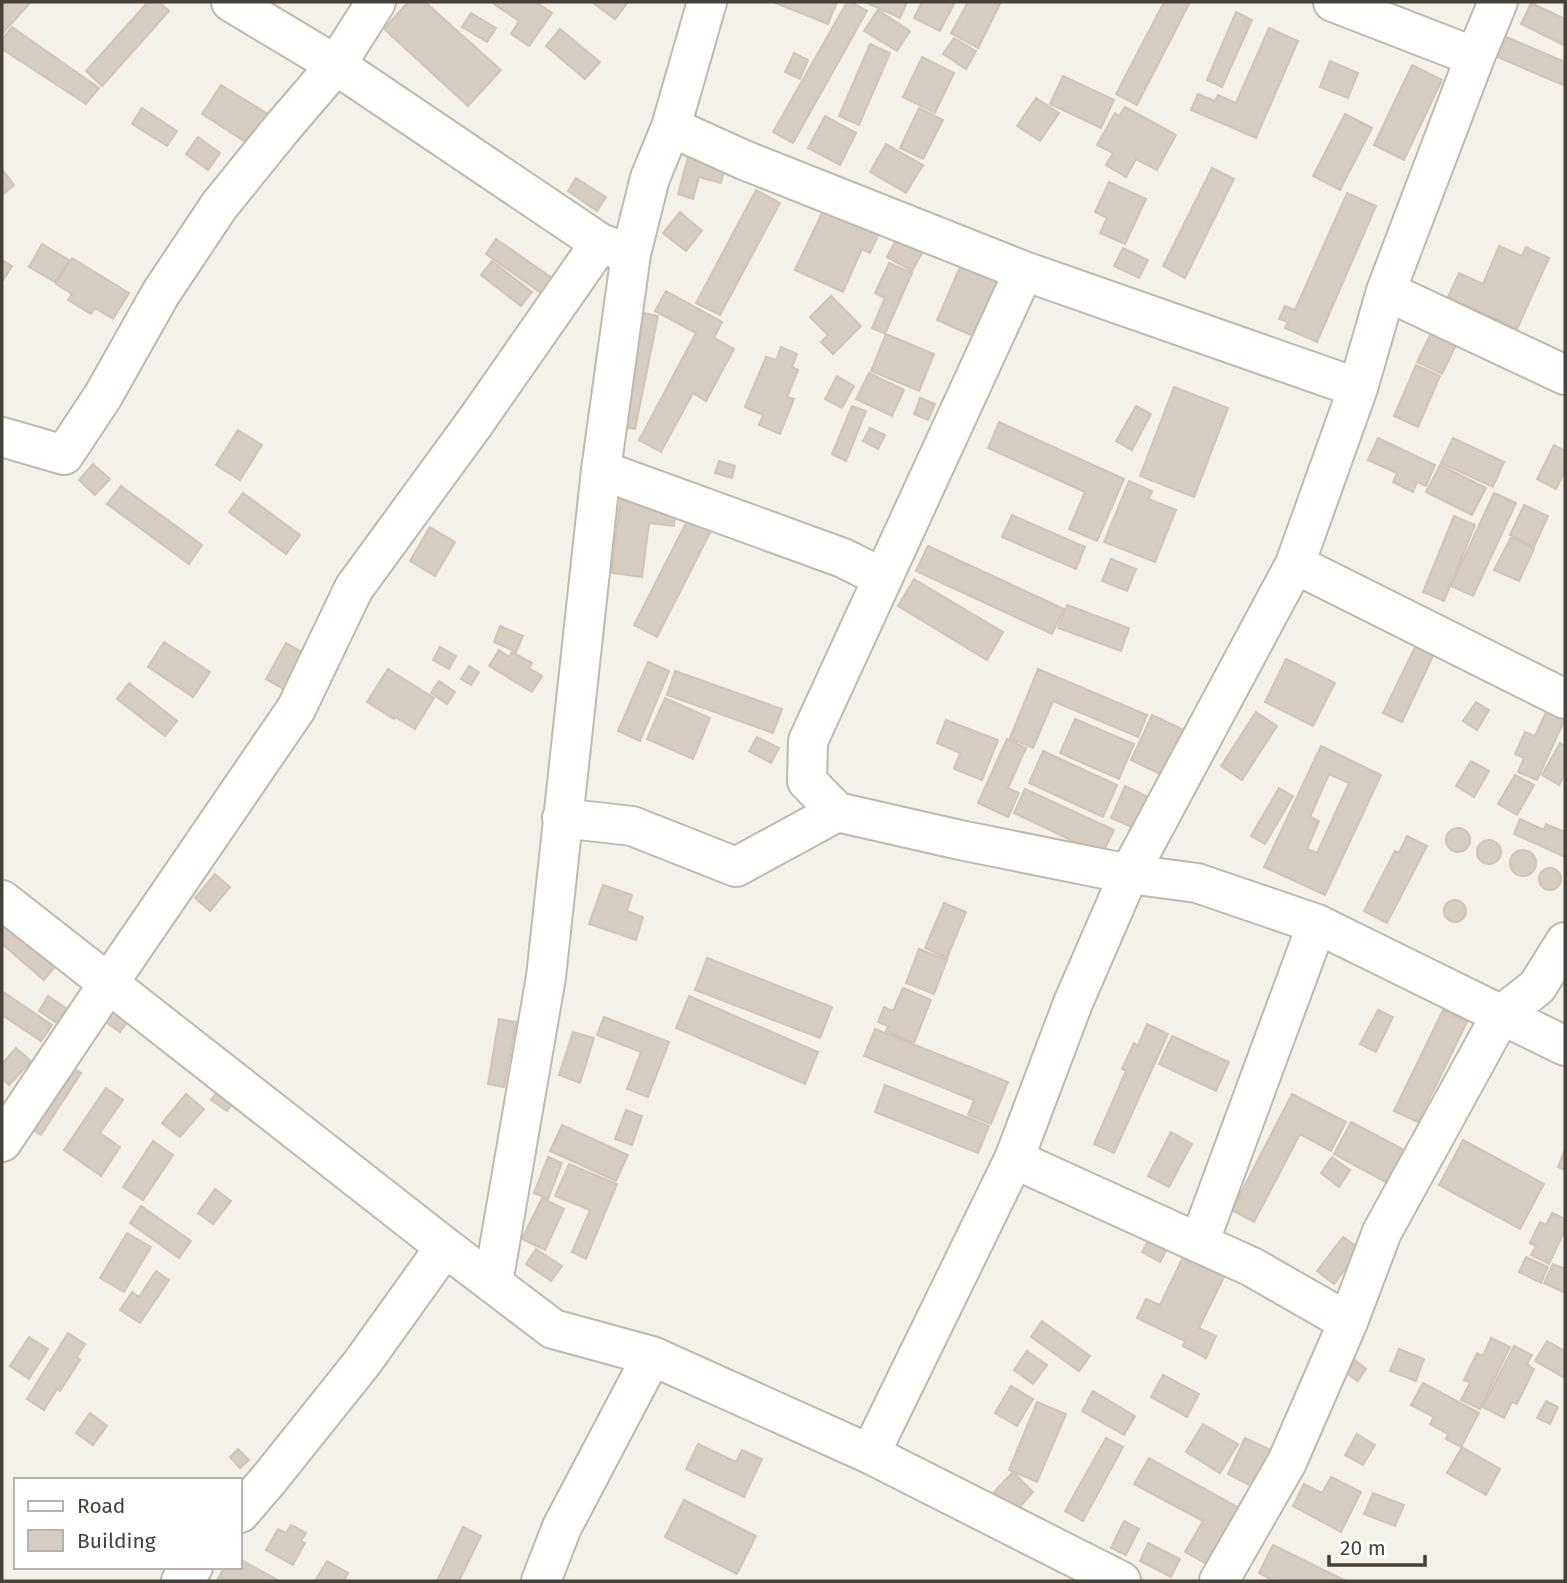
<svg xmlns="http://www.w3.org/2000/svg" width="1567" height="1583" viewBox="0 0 1567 1583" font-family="'Fira Sans',sans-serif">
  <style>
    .building { fill: #d5cdc1; stroke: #cfc5b5; stroke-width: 2; fill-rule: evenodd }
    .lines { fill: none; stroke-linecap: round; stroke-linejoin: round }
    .minor-casing { stroke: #bfb9ae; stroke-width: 42 }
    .minor { stroke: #fff; stroke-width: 38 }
  </style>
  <rect width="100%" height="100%" fill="#f4f1eb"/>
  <path class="building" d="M2,2H31L2,34Z
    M148,2H159L169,11L102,86L86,71Z
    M408,2H425L501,70L468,106L384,29Z
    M491,2H536L552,13L529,46L511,34L519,21Z
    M592,2H628L615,19Z
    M773,2H837L828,24Z
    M847,2H851L867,11L793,143L773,132Z
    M865,2H907L900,18Z
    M922,2H955L940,31L914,18Z
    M968,2H1001L978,48L951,33Z
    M1164,2H1190L1137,105L1116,94Z
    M1531,3L1565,19V46L1521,24Z
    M878,10L910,31L897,51L864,31Z
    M1236,12L1252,20L1222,87L1207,80Z
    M471,13L496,28L487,42L462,27Z
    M12,27L99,88L86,104L2,49V39Z
    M1269,28L1298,41L1256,138L1191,110L1198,94L1215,101L1218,95L1236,103Z
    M560,29L600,62L585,79L546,46Z
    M1504,36L1565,62V80L1563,85L1495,56Z
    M954,38L976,51L966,69L943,54Z
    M870,44L890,53L859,125L839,116Z
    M794,53L808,60L800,79L785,72Z
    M922,57L954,73L935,113L903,97Z
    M1330,61L1358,73L1348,98L1320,87Z
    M1412,65L1442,80L1404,160L1374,145Z
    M1063,76L1114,100L1101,128L1050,104Z
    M221,85L271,116L252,146L202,114Z
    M1036,98L1059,113L1040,141L1017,126Z
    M1125,107L1176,135L1157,170L1136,159L1126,177L1106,165L1113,153L1097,145L1115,113L1119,116Z
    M142,108L177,131L167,146L132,124Z
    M919,108L943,120L923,159L900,148Z
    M1345,114L1372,128L1340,190L1313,176Z
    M825,116L856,133L840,165L808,148Z
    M198,137L220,153L208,170L186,154Z
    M886,144L923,165L906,193L870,172Z
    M689,153L726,163L721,183L699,177L693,199L678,194Z
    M1212,168L1234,179L1185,278L1163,266Z
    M2,169L14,185L2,195Z
    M576,178L606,197L597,211L568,191Z
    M1109,182L1146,199L1125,244L1100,233L1107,218L1095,212Z
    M756,190L780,203L720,315L696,303Z
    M1347,193L1376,206L1317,342L1285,328L1288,322L1279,319L1285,306L1295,310Z
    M828,200L883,225L870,253L862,249L843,292L795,270Z
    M680,212L702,231L686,251L663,233Z
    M901,230L927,244L912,271L887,257Z
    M496,239L555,280L544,295L486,254Z
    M42,244L69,260L55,282L29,267Z
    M1499,246L1522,256L1526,247L1549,258L1517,329L1448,297L1459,273L1483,284Z
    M1123,248L1148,260L1139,278L1114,266Z
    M72,258L129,293L113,319L95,308L91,314L68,300L72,294L56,284Z
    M964,258L1000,274L973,336L937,320Z
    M2,260L12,266L2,282Z
    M492,261L532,292L521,306L481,275Z
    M889,263L912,273L885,334L872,328L885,298L875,293Z
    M666,291L722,322L714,338L734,349L706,401L693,393L661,452L639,440L696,333L655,311Z
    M831,296L861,326L833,354L821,342L828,335L810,317Z
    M639,312L658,316L635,429L615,425Z
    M1432,331L1457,343L1442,374L1417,362Z
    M886,334L934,354L919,391L871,371Z
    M781,347L797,354L792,367L798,370L787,397L794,399L780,434L759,425L763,415L745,407L766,357L776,360Z
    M1416,365L1440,376L1418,427L1394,416Z
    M869,373L904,390L892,416L856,399Z
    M837,376L854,386L842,408L825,399Z
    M1174,387L1228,408L1194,497L1140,476Z
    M920,398L935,404L928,420L914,414Z
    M852,406L866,411L846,461L832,454Z
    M1136,406L1151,414L1132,450L1116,441Z
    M999,422L1124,479L1097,541L1069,529L1085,492L988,448Z
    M870,428L885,435L878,449L863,441Z
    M238,430L262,445L240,480L216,465Z
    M1378,438L1435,465L1426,486L1417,482L1413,492L1393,482L1397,473L1368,460Z
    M1453,438L1504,462L1493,487L1441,463Z
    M1554,445L1565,451V471L1556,489L1537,479Z
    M719,461L735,466L732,478L715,473Z
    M93,464L110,479L95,495L79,480Z
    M1440,465L1486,488L1472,515L1426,492Z
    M1129,481L1152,491L1149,499L1176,510L1155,562L1104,542Z
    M121,486L202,545L189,564L107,504Z
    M243,493L300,535L286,554L229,512Z
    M1494,493L1516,503L1473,596L1451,586Z
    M621,495L677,503L674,526L649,523L642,577L611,573Z
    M1524,505L1548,516L1534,547L1510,535Z
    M1012,515L1085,547L1076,569L1002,537Z
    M1454,516L1475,525L1444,601L1423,592Z
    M689,517L712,529L657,637L634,625Z
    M430,527L455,542L435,576L410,561Z
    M1511,537L1534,549L1519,581L1494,570Z
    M928,546L1064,609L1052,634L916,571Z
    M1111,559L1136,569L1127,591L1102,581Z
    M914,579L1003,632L987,660L898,606Z
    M1067,605L1129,628L1121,651L1058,628Z
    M500,626L523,636L516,652L494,642Z
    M164,642L210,672L193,697L148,667Z
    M286,643L309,656L289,692L266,679Z
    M440,647L456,656L449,669L433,660Z
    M1415,647L1433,656L1402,722L1383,713Z
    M499,650L509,657L512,652L532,663L529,668L542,676L532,692L489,666Z
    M1286,659L1335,683L1313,726L1265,702Z
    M648,662L669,671L640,741L618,731Z
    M469,666L479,672L471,685L461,679Z
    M388,669L434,698L415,729L395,717L394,719L367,702Z
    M1038,669L1147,715L1138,737L1053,701L1033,748L1010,738Z
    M675,671L782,709L773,733L667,695Z
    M439,681L455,692L447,704L431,693Z
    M129,683L177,721L165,736L117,699Z
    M665,698L710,718L693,759L647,739Z
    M1476,702L1489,710L1477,730L1463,721Z
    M1548,708L1565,716V719L1537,780L1518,772L1524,758L1515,754L1525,732L1535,736Z
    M1256,712L1277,726L1242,780L1221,766Z
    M1152,715L1186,731L1164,776L1131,760Z
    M1075,719L1134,744L1119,779L1060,753Z
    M946,720L998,740L982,780L954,769L960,753L937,743Z
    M757,737L779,748L771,763L749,751Z
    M1007,739L1026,748L1008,788L1019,793L1008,817L978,803Z
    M1560,743L1565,746V774L1559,785L1542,775Z
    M1321,746L1381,775L1325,895L1264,867ZM1329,774L1349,783L1317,853L1307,849L1319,821L1310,817Z
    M1043,751L1117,785L1103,817L1029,783Z
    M1471,761L1489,771L1474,797L1456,786Z
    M1515,775L1534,785L1517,815L1498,804Z
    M1125,786L1148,797L1134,828L1111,818Z
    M1279,788L1293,796L1265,844L1251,836Z
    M1025,789L1114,830L1102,855L1014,813Z
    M1520,819L1544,830L1546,824L1565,832V857L1514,834Z
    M1446 840a12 12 0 1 1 24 0a12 12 0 1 1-24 0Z
    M1407,836L1427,846L1387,923L1364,911L1395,851L1399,853Z
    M1477 852a12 12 0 1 1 24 0a12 12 0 1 1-24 0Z
    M1510 863a13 13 0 1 1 26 0a13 13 0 1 1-26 0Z
    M1539 879a11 11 0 1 1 22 0a11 11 0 1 1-22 0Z
    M215,874L230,887L210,911L195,898Z
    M603,885L632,895L627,911L643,917L636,940L589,924Z
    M1444 911a11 11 0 1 1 22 0a11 11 0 1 1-22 0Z
    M944,903L966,912L947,958L925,948Z
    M2,917L58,963L44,980L2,944Z
    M919,949L947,960L934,994L906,983Z
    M707,958L832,1007L820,1038L695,990Z
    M903,988L931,1000L914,1043L886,1031L888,1026L878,1022L884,1007L893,1011Z
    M2,991L52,1025L41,1041L2,1015Z
    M48,996L66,1008L57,1023L39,1011Z
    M689,996L818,1052L805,1084L676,1028Z
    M112,1002L131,1016L120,1032L100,1018Z
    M1378,1010L1393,1017L1376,1052L1360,1044Z
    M1443,1010L1467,1022L1418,1122L1394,1111Z
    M604,1017L669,1042L648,1097L627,1089L641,1052L597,1035Z
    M499,1019L516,1022L504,1087L488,1084Z
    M1147,1024L1168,1034L1114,1153L1094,1144L1126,1071L1122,1069L1134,1043L1138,1046Z
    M875,1029L1008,1082L991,1124L968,1115L974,1100L864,1056Z
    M573,1032L594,1038L580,1083L559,1075Z
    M1172,1036L1229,1062L1216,1091L1159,1064Z
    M16,1048L31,1061L9,1085L2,1078V1064Z
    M65,1063L81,1073L41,1135L25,1125Z
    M222,1085L238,1096L227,1111L211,1100Z
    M885,1085L989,1126L978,1153L875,1112Z
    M106,1088L123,1100L100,1133L120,1147L101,1176L64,1150Z
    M186,1094L204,1109L180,1137L162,1123Z
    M1292,1094L1346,1122L1331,1151L1300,1134L1254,1222L1232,1210Z
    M626,1110L642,1116L632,1145L615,1139Z
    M1351,1122L1406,1151L1389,1184L1334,1154Z
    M562,1125L628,1155L616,1181L550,1151Z
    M1171,1132L1192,1144L1169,1187L1148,1176Z
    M1463,1140L1544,1184L1520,1229L1439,1185Z
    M153,1141L173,1155L143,1200L123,1187Z
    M1565,1149V1170L1558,1167Z
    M548,1157L562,1163L548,1199L534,1193Z
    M1332,1157L1350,1170L1339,1187L1321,1173Z
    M569,1164L617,1184L586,1259L572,1252L590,1210L555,1196Z
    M215,1189L231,1201L213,1224L198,1213Z
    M542,1198L564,1209L545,1250L522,1239Z
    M141,1206L191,1241L179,1258L130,1223Z
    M1552,1213L1565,1219V1230L1549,1264L1531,1255L1536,1246L1530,1243L1540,1222L1546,1225Z
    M127,1233L151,1247L124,1292L100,1278Z
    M1151,1236L1168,1247L1160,1262L1142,1252Z
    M1343,1237L1360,1249L1334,1284L1317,1271Z
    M536,1249L562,1266L551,1281L526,1264Z
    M1183,1257L1224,1277L1199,1328L1216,1336L1206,1358L1183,1346L1185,1341L1137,1318L1146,1299L1160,1305Z
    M1526,1257L1548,1267L1541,1283L1519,1272Z
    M1553,1264L1565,1269V1293L1544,1283Z
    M156,1271L169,1280L140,1323L120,1310L132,1292L139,1297Z
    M1042,1321L1090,1356L1079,1371L1031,1337Z
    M68,1333L85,1344L77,1357L80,1360L60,1391L57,1389L44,1410L27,1399Z
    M29,1337L48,1349L29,1379L10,1366Z
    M1491,1338L1510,1347L1480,1409L1461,1400L1470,1383L1464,1380L1477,1353L1483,1356Z
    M1547,1341L1565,1351V1373L1563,1377L1535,1361Z
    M1514,1346L1532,1355L1527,1364L1534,1369L1517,1404L1512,1402L1504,1418L1483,1407Z
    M1399,1349L1424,1359L1416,1381L1390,1371Z
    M1027,1351L1047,1365L1033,1384L1014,1370Z
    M1355,1360L1366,1369L1358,1381L1346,1373Z
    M1163,1375L1199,1394L1187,1417L1151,1397Z
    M1423,1383L1479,1413L1461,1447L1446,1439L1448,1434L1430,1424L1434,1417L1411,1405Z
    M1011,1386L1033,1399L1017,1426L995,1413Z
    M1093,1391L1135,1416L1124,1435L1082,1411Z
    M1546,1401L1558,1407L1550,1424L1537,1418Z
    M1037,1402L1066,1414L1037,1482L1009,1470Z
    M90,1413L107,1426L93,1445L76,1433Z
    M1203,1424L1238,1444L1220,1473L1186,1452Z
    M1357,1434L1375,1445L1363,1465L1345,1455Z
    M1106,1438L1123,1447L1083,1521L1065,1511Z
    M1245,1438L1273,1451L1255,1488L1228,1474Z
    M698,1444L736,1462L742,1450L762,1459L744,1497L686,1469Z
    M1462,1447L1500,1469L1486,1495L1447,1473Z
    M238,1449L249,1460L240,1468L230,1457Z
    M1149,1458L1239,1508L1208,1565L1185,1552L1203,1521L1134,1484Z
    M1013,1472L1033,1492L1015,1512L994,1492Z
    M1331,1477L1361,1492L1341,1532L1293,1506L1304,1484L1322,1493Z
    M1373,1493L1404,1505L1395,1526L1364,1514Z
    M684,1500L756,1536L737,1574L665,1537Z
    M1124,1521L1139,1529L1126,1555L1111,1548Z
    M291,1525L306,1533L301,1541L305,1543L293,1565L266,1550L278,1529L286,1533Z
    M463,1527L481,1536L459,1581H437Z
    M1148,1543L1180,1559L1171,1577L1140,1561Z
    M1273,1545L1346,1581H1274L1259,1573Z
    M240,1559L279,1581H217L224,1567H240Z
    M327,1561L348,1573L344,1581H315Z"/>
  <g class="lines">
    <defs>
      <path id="minor" d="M231,2L336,65L600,243L624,252
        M1333,2L1475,57
        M671,127L744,160L1024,271L1358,388
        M1024,271L808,741L807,781L837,812L960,840L1129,874L1197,883L1317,924L1565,1046
        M1386,291L1565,375
        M2,437L64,455L103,396L161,293L219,206L282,128L336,65L376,2
        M601,470L843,558L883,578
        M1295,564L1565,699
        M562,818L632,826L736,867L837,812
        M2,900L445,1247L553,1329L652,1356L870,1454L1121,1581
        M2,1142L108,984L296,709L354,588L476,421L600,243
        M1014,1159L1252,1267L1348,1322
        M1199,1243L1317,924
        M493,1283L546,977L601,470L631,254L650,178L671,127L707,2
        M870,1454L1014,1159L1073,1003L1129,874L1295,564L1358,388L1386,291L1475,57L1498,2
        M240,1513L270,1478L362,1363L445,1247
        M181,1581L193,1567
        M541,1581L562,1527L652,1356
        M1219,1581L1287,1462L1348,1322L1382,1232L1501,1015L1537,987L1565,942"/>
    </defs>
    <use href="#minor" class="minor-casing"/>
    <use href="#minor" class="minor"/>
  </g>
  <rect width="1567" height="1583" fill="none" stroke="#474239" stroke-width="7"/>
  <rect x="14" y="1478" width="228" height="91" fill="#ffffff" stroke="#b5b3b0" stroke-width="2"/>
  <rect x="28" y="1501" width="35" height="10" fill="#ffffff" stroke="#b5b3b0" stroke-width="2"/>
  <text x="77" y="1513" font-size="21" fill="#474239">Road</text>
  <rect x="28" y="1530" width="35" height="21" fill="#d5cdc1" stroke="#b5b3b0" stroke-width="2"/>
  <text x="77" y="1548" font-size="21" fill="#474239">Building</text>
  <path d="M1329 1555v10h96v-10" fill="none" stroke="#474239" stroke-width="3.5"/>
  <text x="1340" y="1555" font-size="21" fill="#474239" stroke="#ffffff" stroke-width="5" paint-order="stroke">20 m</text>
</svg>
